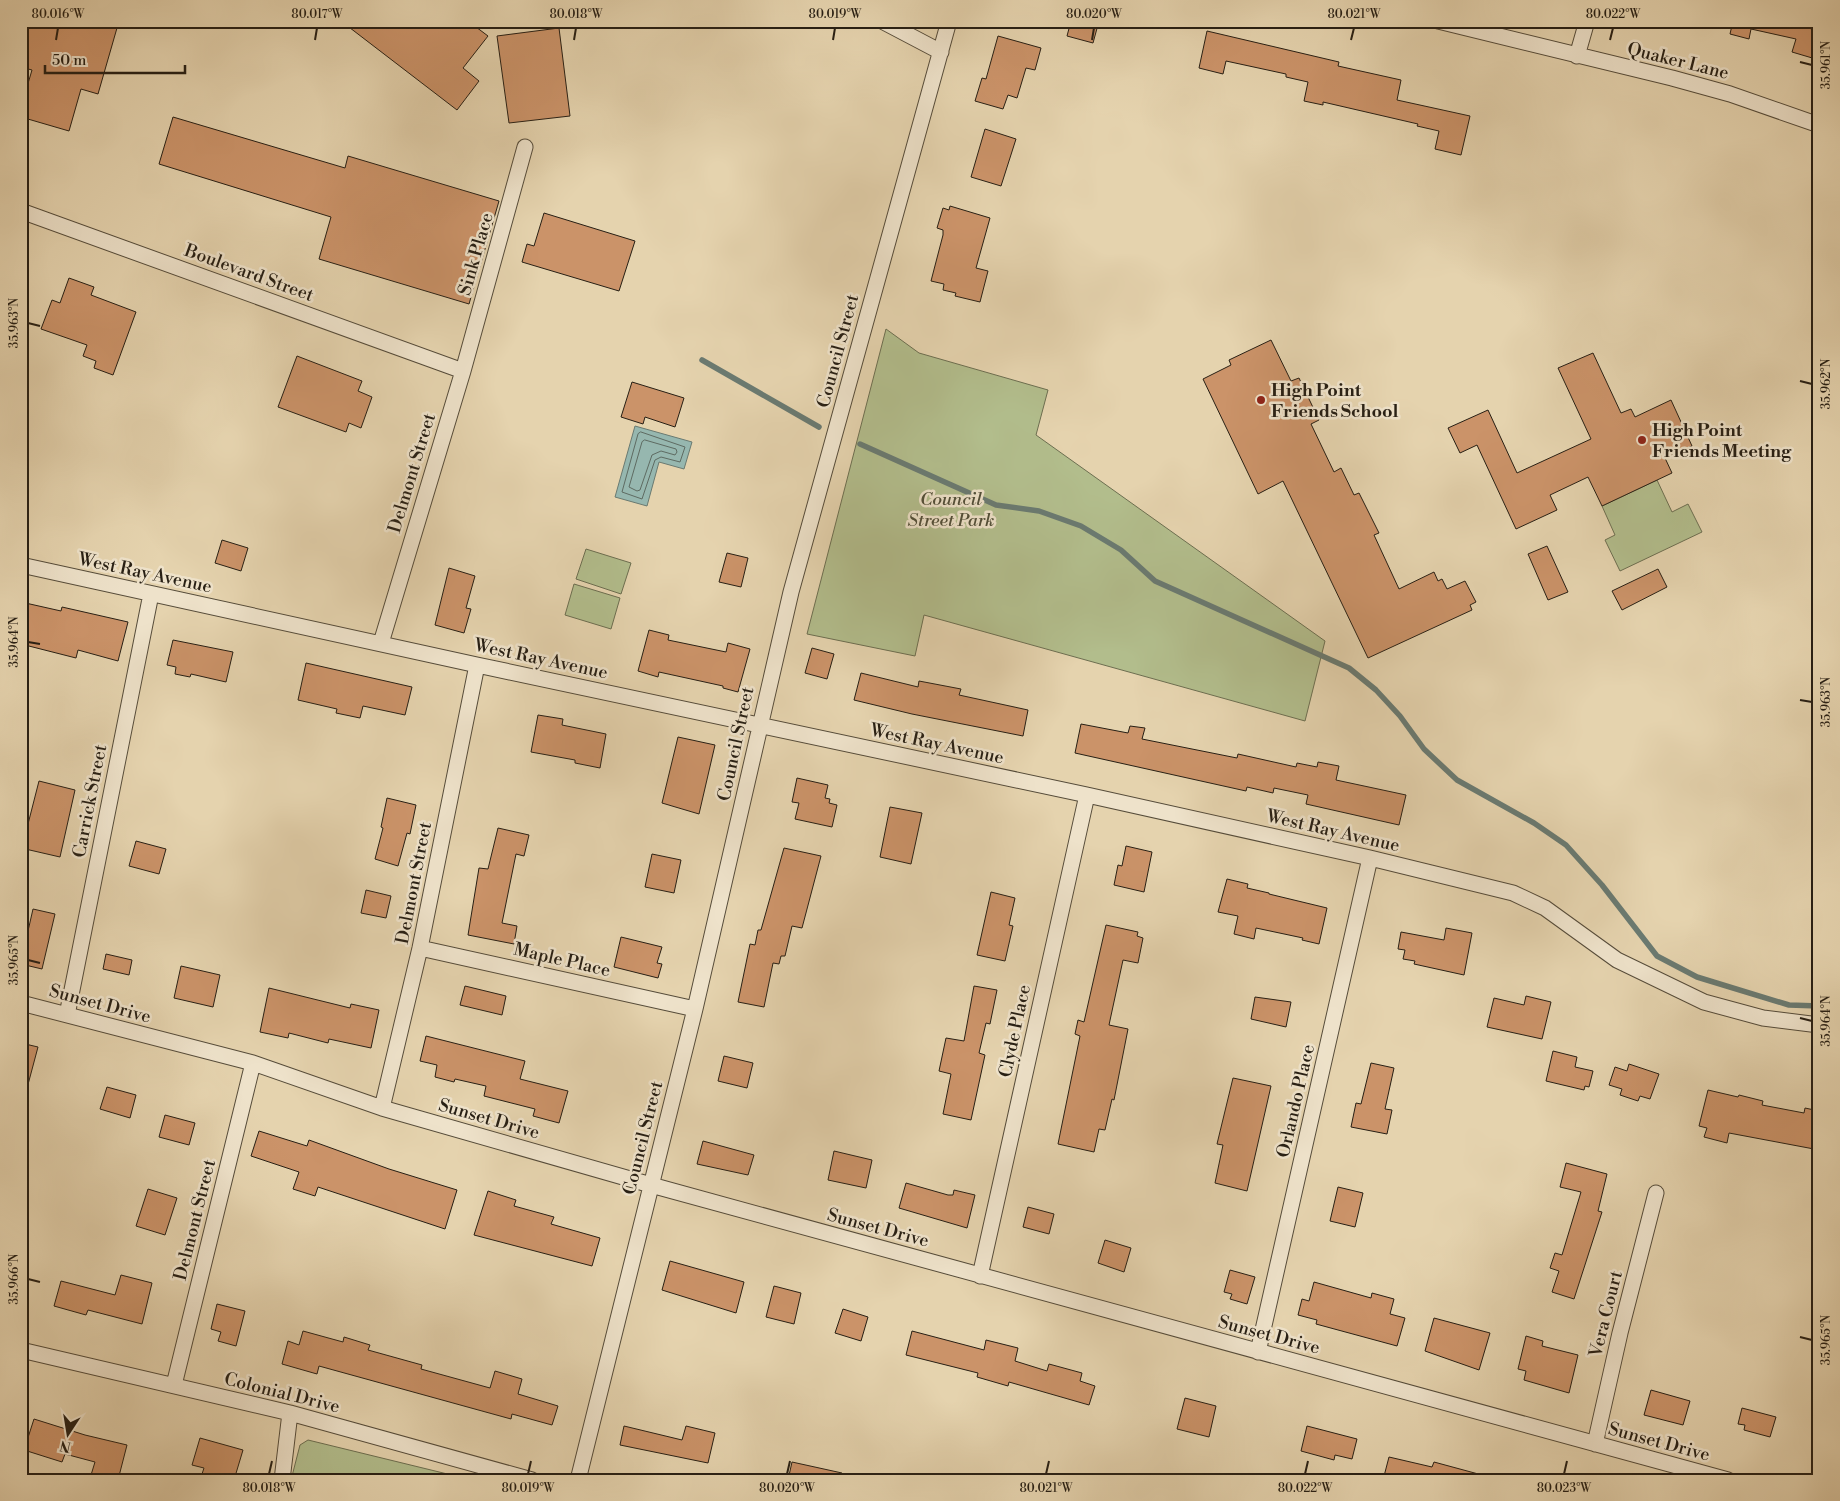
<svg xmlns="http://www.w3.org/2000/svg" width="1840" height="1501" viewBox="0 0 1840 1501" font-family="'Libre Bodoni',serif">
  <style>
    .green { fill: #b2bd8c; stroke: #6c6e50 }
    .water { fill: #96b7af; stroke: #6a7a71 }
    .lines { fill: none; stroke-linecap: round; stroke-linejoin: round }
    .shore { stroke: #5e6b62; stroke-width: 1 }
    .stream { stroke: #6a7a71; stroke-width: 5.5 }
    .building { fill: #cb9369; stroke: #271f14 }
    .street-casing { stroke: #564c3a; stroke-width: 17 }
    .street { stroke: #eee2ca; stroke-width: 15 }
    .ticks { fill: none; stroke: #271f14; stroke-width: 2 }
    .poi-dot { fill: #8f2418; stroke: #eee2ca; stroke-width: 2 }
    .labels { text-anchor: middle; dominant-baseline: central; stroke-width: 5; stroke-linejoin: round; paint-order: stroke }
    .street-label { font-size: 18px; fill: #271f14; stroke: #eee2ca }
    .poi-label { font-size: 18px; font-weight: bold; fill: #271f14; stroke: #eee2ca; text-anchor: start }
    .park-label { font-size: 18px; font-style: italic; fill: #514e38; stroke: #eee2ca }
    .neatline { fill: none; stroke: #271f14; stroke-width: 2 }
    .ticks-label { font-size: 12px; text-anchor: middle; fill: #271f14 }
  </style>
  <rect width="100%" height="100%" fill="#e5d3ae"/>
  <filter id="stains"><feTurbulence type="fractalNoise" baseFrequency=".004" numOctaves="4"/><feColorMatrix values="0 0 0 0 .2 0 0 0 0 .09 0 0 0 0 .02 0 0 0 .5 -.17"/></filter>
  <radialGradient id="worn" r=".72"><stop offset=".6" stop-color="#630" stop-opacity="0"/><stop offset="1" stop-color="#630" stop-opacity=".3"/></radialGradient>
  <path class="green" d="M886,329L919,353L1048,390L1036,435L1325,641L1305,721L924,615L915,656L807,634Z
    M1657,480L1672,512L1688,504L1702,532L1620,571L1605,540L1615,535L1602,506Z
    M586,549L631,563L621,594L576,579Z
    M574,584L620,598L611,629L565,615Z
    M308,1440L472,1480H291L300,1445Z"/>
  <path class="water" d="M635,426L692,442L684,469L659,462L647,506L615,497Z"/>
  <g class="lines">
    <path class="shore" d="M641,432L685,447L680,462L661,457L655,460L642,499L622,492L638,434Z
      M645,440L676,449L677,452L675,455L661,451L652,455L640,490L637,491L629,487L642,442Z"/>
    <path class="stream" d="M702,360L819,427
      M860,444L996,505L1039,511L1081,526L1121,550L1155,581L1349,668L1376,690L1400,716L1424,749L1457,780L1534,823L1566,845L1602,885L1657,956L1697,977L1789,1005L1819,1006"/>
  </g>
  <path class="building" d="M21,21H119L98,94L81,89L69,131L21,117V107L32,70L21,67Z
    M341,21H468L488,36L463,68L479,81L457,110Z
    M1071,21H1099L1093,43L1067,36Z
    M1733,21H1783L1819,31V60L1792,52L1796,39L1751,29L1749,39L1730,34Z
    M559,28L570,116L509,123L497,36Z
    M1207,31L1339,62L1338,66L1401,80L1397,100L1470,116L1461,155L1435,149L1439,131L1417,126L1418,124L1323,102V105L1304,101L1308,82L1286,77V74L1226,61L1223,74L1199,68Z
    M998,36L1041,48L1035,70L1026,68L1017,98L1008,95L1003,109L975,101L982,78L986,79Z
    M173,117L345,168L348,156L499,201L469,304L319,259L331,217L159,164Z
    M985,129L1016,139L1001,186L971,177Z
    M950,206L990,218L976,268L988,271L980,302L955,296L956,293L943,290L944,284L931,281L943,235V230L937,228L943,208L949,210Z
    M544,213L635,241L619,291L522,262L527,244L534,246Z
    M69,278L94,287L91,295L136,312L113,375L94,368L96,361L83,356L87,345L41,329L52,300L60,303Z
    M1271,340L1291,381L1299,378L1319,420L1311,424L1334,472L1341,468L1354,495L1359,493L1379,533L1374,535L1399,589L1434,572L1438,581L1442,579L1447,589L1465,581L1476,602L1470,605L1472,610L1368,658L1283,481L1258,494L1203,379L1231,365L1229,360Z
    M1593,353L1621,413L1631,409L1635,417L1671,400L1692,446L1665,458L1672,473L1602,506L1588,477L1550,495L1557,510L1516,529L1477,445L1460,453L1448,428L1488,410L1517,473L1591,439L1558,368Z
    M297,356L362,381L358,391L372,397L361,428L349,423L346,432L278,407Z
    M632,382L684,398L675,427L645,417L643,424L621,417Z
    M222,540L248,548L241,571L215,563Z
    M1547,546L1568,592L1548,600L1528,554Z
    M727,553L748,558L741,587L719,582Z
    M449,568L475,576L466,608L471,609L464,633L435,625Z
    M1658,569L1667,587L1622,610L1612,591Z
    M21,602L61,611L62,607L128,622L118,661L78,650L76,658L21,644Z
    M649,630L669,635L668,640L726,652L728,643L750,649L738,692L723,688V686L659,672L658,677L638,671Z
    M173,640L233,652L226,682L191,674L190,677L175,674L176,667L167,665Z
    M812,648L834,654L827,679L805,673Z
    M306,663L412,687L405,715L363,706L360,718L336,713L337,709L298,700Z
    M861,673L918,687L919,681L961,689L959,695L1028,710L1023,736L912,714L854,700Z
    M538,715L563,719L562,725L606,734L600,768L575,763V760L531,752Z
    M1081,724L1128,733L1130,726L1145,728L1142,739L1237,758L1238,754L1296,767L1297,763L1317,767L1318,762L1339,766L1336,780L1406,795L1399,825L1306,804L1308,795L1274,788L1273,793L1247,787L1246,791L1075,753Z
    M678,737L715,745L699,814L662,803Z
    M797,778L828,785L825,798L830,799L829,803L837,805L832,827L795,819L799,803L792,802Z
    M39,781L75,790L60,857L21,848V822L28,824Z
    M387,798L416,805L410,834L407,833L398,866L375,859L383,828L381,827Z
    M890,807L922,813L911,864L880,857Z
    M498,828L529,835L524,856L516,854L502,923L517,926L514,944L468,935L479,868L488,869Z
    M136,841L166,849L159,874L129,866Z
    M1126,846L1152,852L1144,892L1114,885L1118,865L1122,866Z
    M784,848L821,856L802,928L792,926L785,956H781L779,964L773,963L764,1007L738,1002L750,944L755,945L758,930H761Z
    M652,854L681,860L674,893L645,887Z
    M1227,879L1248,884L1247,888L1269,893V894L1327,908L1319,944L1302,940L1303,938L1256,928L1254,939L1234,934L1238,916L1218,912Z
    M366,890L391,896L386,918L361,913Z
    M991,892L1015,898L1009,925L1013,926L1005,961L977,955Z
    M33,909L55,914L42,969L21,964V929L28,931Z
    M1106,925L1138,932L1137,936L1143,938L1138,963L1123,960L1109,1025L1128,1029L1114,1100L1112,1099L1105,1130L1099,1129L1094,1152L1058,1144L1080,1036L1075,1034L1078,1020L1084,1022Z
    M1446,928L1472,933L1464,975L1414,964L1415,961L1403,959L1405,950L1398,949L1401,932L1444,940Z
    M621,937L662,947L657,963L662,964L658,978L614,967Z
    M106,954L132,960L129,975L103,969Z
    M181,966L220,975L213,1007L174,998Z
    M465,986L506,996L502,1015L460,1005Z
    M974,986L997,990L990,1024L986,1023L979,1053L985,1055L971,1120L943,1114L951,1074L939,1071L946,1038L964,1041Z
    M269,988L350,1008L351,1004L379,1010L371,1048L329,1039L328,1043L289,1033L288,1038L260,1032Z
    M1526,996L1551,1002L1542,1039L1487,1027L1494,998L1524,1005Z
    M1255,997L1291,1002L1286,1027L1251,1019Z
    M426,1036L525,1061L520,1079L568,1091L559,1123L533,1116L535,1109L484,1096L486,1086L455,1079L454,1082L435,1077L437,1065L420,1061Z
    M21,1043L38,1047L26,1092L21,1091Z
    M1553,1051L1577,1057L1575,1067L1593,1071L1589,1087L1585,1086L1584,1090L1546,1081Z
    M724,1056L753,1063L747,1088L718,1081Z
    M1371,1063L1394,1068L1385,1109L1392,1110L1387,1134L1351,1127L1356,1103L1361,1104Z
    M1629,1064L1659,1074L1650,1099L1640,1096L1638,1101L1620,1095L1622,1089L1609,1085L1615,1067L1627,1071Z
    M1233,1078L1271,1086L1247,1191L1215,1183L1223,1145L1217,1144Z
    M107,1087L136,1095L130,1118L100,1109Z
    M1708,1090L1738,1097L1739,1095L1763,1101L1762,1105L1804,1113L1805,1108L1819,1111V1128L1814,1149L1729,1133L1727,1143L1704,1137L1707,1128L1699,1126Z
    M165,1115L195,1123L189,1145L159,1137Z
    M259,1131L307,1146L309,1140L389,1169L457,1190L445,1229L318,1187L315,1196L293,1189L299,1172L251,1156Z
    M703,1141L754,1155L748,1175L697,1164Z
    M834,1151L872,1160L866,1188L828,1180Z
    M1566,1163L1607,1174L1598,1211L1602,1212L1574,1299L1552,1292L1559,1271L1550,1268L1555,1253L1562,1255L1581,1192L1560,1187Z
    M906,1183L948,1195H953L954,1190L975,1195L967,1228L899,1208Z
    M1338,1187L1363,1193L1355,1227L1330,1221Z
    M148,1189L177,1198L165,1235L136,1226Z
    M488,1191L516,1200L514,1206L554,1217L551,1224L600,1238L592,1266L474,1235Z
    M1028,1207L1054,1214L1049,1234L1023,1227Z
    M1105,1240L1131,1248L1124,1272L1098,1263Z
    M670,1261L744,1282L736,1313L662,1290Z
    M1230,1270L1255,1277L1247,1304L1230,1299L1232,1294L1224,1292Z
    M121,1275L152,1283L142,1324L88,1310L86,1315L54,1306L61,1281L115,1295Z
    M1314,1282L1371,1298L1372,1293L1394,1299L1390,1314L1405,1318L1397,1346L1316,1324L1317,1320L1298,1315L1302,1299L1309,1301Z
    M774,1286L801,1293L794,1324L766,1317Z
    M217,1304L245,1311L236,1346L218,1341L221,1332L211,1329Z
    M843,1309L868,1317L861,1341L835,1333Z
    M1434,1318L1490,1333L1479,1370L1425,1351Z
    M303,1331L343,1342L344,1337L370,1345L368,1350L422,1365L421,1369L490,1388L495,1371L522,1379L518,1394L558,1406L552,1425L512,1414L511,1419L319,1366L317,1374L282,1364L288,1341L299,1345Z
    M912,1331L984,1350L986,1340L1018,1348L1015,1361L1047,1371L1049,1364L1082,1373L1080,1381L1095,1386L1089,1405L1009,1382L1008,1386L977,1377L978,1373L906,1355Z
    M1526,1336L1543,1341L1542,1346L1578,1355L1569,1393L1524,1380L1526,1371L1518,1369Z
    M1651,1390L1690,1401L1683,1425L1644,1415Z
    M1185,1398L1216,1406L1209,1437L1177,1429Z
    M1742,1408L1776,1417L1770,1437L1744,1430L1745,1425L1738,1424Z
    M34,1419L85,1435L127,1445L118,1480L91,1475L95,1462L65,1454L62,1462L24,1450Z
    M624,1426L682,1440L686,1426L715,1433L708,1463L620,1445Z
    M1307,1426L1357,1439L1352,1459L1335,1455L1334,1460L1301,1451Z
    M200,1438L243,1450L234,1480H200L204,1468L192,1465Z
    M1389,1457L1432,1467L1434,1462L1482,1475V1480H1383Z
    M792,1462L842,1473L841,1480H788Z"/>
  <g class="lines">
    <defs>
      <path id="street" d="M882,21L941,52
        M1438,21L1672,78L1730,94L1819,125
        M1577,56L1587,21
        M21,211L463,371
        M21,565L477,665L1087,795L1370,858L1513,893L1545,908L1617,960L1704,1002L1763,1018L1819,1025
        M381,643L463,371L525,147
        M420,948L695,1009
        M21,1003L253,1063L382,1108L651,1185L1728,1480
        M67,1015L151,594
        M382,1108L420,948L477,665
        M980,1276L1087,795
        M21,1350L290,1413L532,1480
        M1258,1352L1370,858
        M174,1385L253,1063
        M1595,1444L1620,1333L1656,1193
        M282,1480L290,1413
        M578,1480L695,1009L791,592L949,21"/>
    </defs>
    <use href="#street" class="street-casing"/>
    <use href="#street" class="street"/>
  </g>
  <path class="ticks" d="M56,40L58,28M315,40L317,28M574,40L576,28M833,40L835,28M1092,40L1094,28M1351,40L1354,28M1610,40L1613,28M1800,62L1812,65M28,323L40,326M1800,381L1812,384M28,642L40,644M1800,700L1812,702M28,960L40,963M1800,1018L1812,1021M28,1279L40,1282M1800,1337L1812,1340M269,1474L272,1461M528,1474L531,1461M787,1474L790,1461M1046,1474L1049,1461M1305,1474L1308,1461M1564,1474L1567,1461"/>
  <g class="poi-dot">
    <circle cx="1261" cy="400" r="5"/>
    <circle cx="1642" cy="440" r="5"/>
  </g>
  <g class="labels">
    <g class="street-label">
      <text transform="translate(1678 61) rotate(14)">Quaker Lane</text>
      <text transform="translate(476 254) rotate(-74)">Sink Place</text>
      <text transform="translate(249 273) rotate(20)">Boulevard Street</text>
      <text transform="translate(838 351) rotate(-75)">Council Street</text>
      <text transform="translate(412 473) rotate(-73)">Delmont Street</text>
      <text transform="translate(145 573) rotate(12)">West Ray Avenue</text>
      <text transform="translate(541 659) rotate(12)">West Ray Avenue</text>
      <text transform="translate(736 744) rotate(-78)">Council Street</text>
      <text transform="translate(937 744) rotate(12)">West Ray Avenue</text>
      <text transform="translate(90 801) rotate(-79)">Carrick Street</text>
      <text transform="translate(1333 831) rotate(13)">West Ray Avenue</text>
      <text transform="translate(414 883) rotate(-79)">Delmont Street</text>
      <text transform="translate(562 960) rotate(13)">Maple Place</text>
      <text transform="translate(100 1004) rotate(15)">Sunset Drive</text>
      <text transform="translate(1015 1031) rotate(-78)">Clyde Place</text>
      <text transform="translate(1296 1101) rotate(-77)">Orlando Place</text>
      <text transform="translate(489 1119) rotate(16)">Sunset Drive</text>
      <text transform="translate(643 1138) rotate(-76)">Council Street</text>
      <text transform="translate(195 1220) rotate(-76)">Delmont Street</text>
      <text transform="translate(878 1228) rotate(15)">Sunset Drive</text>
      <text transform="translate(1606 1314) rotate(-76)">Vera Court</text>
      <text transform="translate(1269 1335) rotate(15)">Sunset Drive</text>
      <text transform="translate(282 1393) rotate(14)">Colonial Drive</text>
      <text transform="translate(1659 1442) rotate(15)">Sunset Drive</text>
    </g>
    <g class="poi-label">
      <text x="1271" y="390">High Point<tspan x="1271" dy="21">Friends School</tspan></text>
      <text x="1652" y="430">High Point<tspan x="1652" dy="21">Friends Meeting</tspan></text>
    </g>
    <g class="park-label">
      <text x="951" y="499">Council<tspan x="951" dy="21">Street Park</tspan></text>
    </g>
  </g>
  <rect width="1840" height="1501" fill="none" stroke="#e5d3ae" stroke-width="55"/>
  <g transform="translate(68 1434) rotate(192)" stroke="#eee2ca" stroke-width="4" paint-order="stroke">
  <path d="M0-4L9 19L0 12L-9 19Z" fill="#271f14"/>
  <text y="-8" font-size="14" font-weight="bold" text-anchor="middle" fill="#271f14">N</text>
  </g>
  <path d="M45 65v8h140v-8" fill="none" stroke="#271f14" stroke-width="2.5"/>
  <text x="52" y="65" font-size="15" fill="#271f14" stroke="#eee2ca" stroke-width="4" paint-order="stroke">50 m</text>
  <rect x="28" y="28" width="1784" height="1446" class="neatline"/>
  <g class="ticks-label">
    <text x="58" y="18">80.016°W</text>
    <text x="317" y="18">80.017°W</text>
    <text x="576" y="18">80.018°W</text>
    <text x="835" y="18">80.019°W</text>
    <text x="1094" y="18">80.020°W</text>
    <text x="1354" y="18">80.021°W</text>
    <text x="1613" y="18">80.022°W</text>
    <text transform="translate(1826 65) rotate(-90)" y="4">35.961°N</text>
    <text transform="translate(14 323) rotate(-90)" y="4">35.963°N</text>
    <text transform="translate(1826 384) rotate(-90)" y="4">35.962°N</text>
    <text transform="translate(14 642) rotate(-90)" y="4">35.964°N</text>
    <text transform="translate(1826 702) rotate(-90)" y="4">35.963°N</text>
    <text transform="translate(14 960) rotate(-90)" y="4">35.965°N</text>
    <text transform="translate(1826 1021) rotate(-90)" y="4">35.964°N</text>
    <text transform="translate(14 1279) rotate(-90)" y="4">35.966°N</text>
    <text transform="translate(1826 1340) rotate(-90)" y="4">35.965°N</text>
    <text x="269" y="1492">80.018°W</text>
    <text x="528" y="1492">80.019°W</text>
    <text x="787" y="1492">80.020°W</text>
    <text x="1046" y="1492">80.021°W</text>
    <text x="1305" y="1492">80.022°W</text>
    <text x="1564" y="1492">80.023°W</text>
  </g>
  <rect width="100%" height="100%" filter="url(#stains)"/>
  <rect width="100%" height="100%" fill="url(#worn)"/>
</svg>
